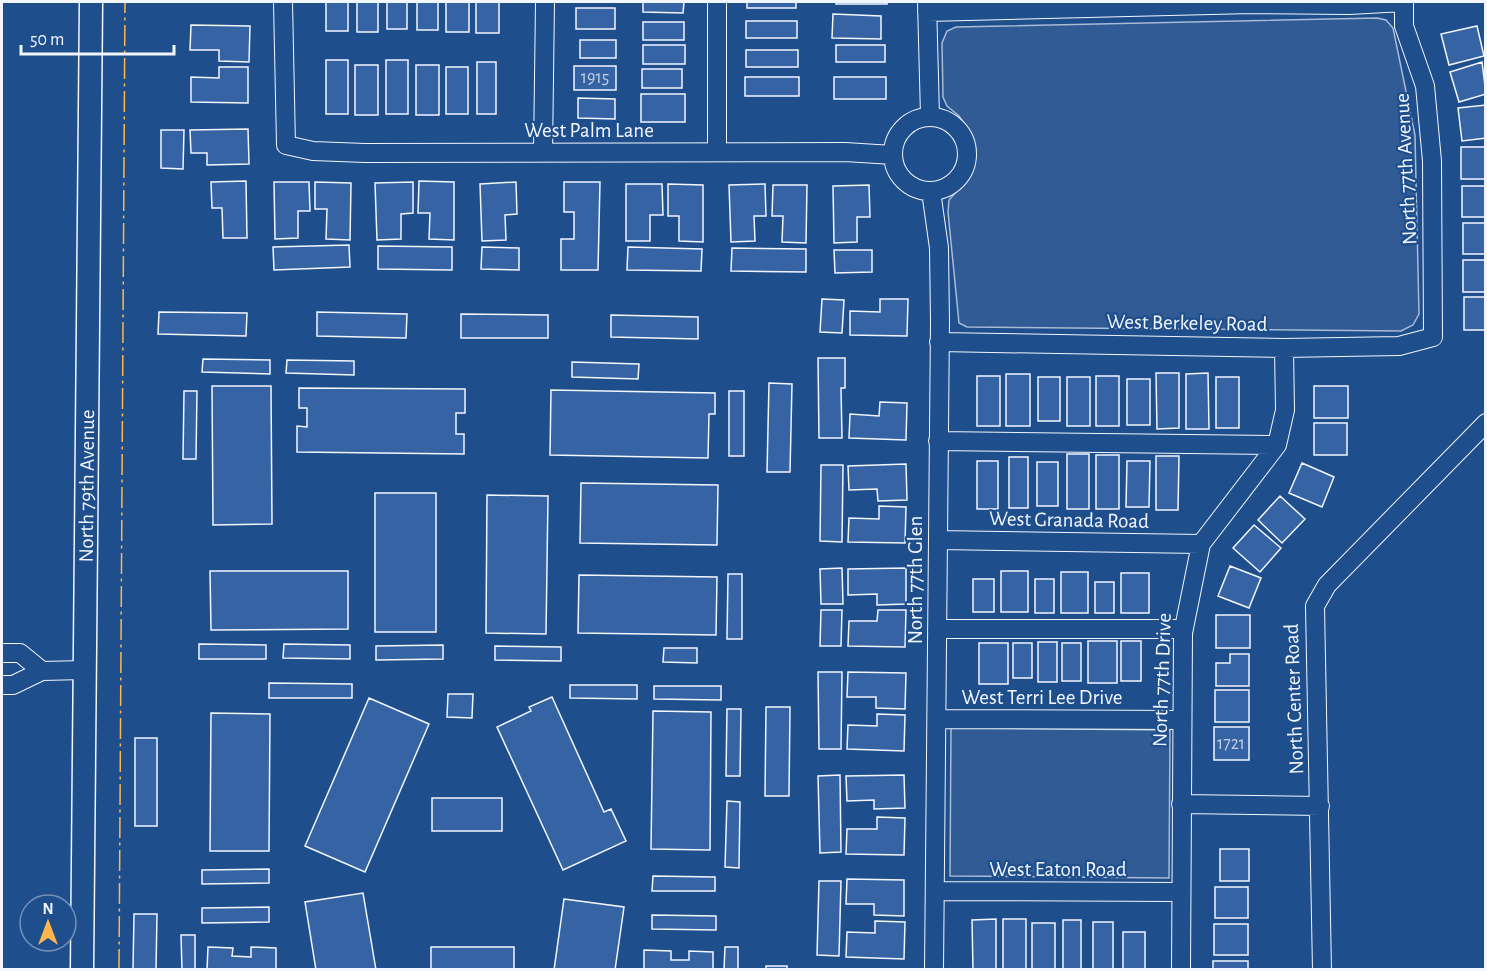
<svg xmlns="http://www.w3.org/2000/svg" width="1487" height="971" viewBox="0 0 1487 971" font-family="'Alegreya Sans',sans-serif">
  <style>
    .built { fill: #305b95; stroke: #a8bbd7; stroke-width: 1.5 }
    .building { fill: #3563a3; stroke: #f2f6ff; stroke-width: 1.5 }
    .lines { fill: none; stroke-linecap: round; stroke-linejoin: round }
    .minor-casing { stroke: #f2f6ff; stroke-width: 20 }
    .tertiary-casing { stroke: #f2f6ff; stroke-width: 25 }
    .minor { stroke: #1f4e8c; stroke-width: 18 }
    .tertiary { stroke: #1f4e8c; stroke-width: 22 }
    .power { stroke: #ffb74d; stroke-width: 1.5; stroke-dasharray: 21 4.5 3 4.5; stroke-linecap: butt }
    .labels { text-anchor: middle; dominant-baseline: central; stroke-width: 4.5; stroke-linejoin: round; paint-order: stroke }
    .number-label { font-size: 18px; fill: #c3d1e8 }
    .street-label { font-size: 21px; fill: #f2f6ff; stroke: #1f4e8c }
  </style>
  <rect width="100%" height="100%" fill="#1f4e8c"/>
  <path class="built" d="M1377,18L1386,20L1393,28L1415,135L1419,314L1413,325L1401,331L967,327L959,323L948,212L949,200L966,181L972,166L974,148L969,131L959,116L947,106L943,97L942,43L947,31L956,27Z
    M951,728L1170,730L1169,878L950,876Z"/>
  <path class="building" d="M326,2H348V31H326Z
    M357,2H378V32H357Z
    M387,2H407V29H387Z
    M417,2H438V30H417Z
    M446,2H469V32H446Z
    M476,2H499V33H476Z
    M643,2H684L683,13L643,12Z
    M747,2H796V8H747Z
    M836,2H887V4H836Z
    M576,8H615V29H576Z
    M833,14L881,16V39L832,38Z
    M746,21H797V38H746Z
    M643,22H684V40H643Z
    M191,25L250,26L249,62L219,61V50H190Z
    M1477,26L1484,56L1449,65L1441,34Z
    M580,40H616V58H580Z
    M643,45H685V64H643Z
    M836,45H885V62H836Z
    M746,50H798V67H746Z
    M326,60H348V114H326Z
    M386,60H408V114H386Z
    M477,62H496V114H477Z
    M1482,62L1486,94L1459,102L1450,72Z
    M355,65H378V115H355Z
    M416,65H439V115H416Z
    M574,66H616V90H574Z
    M219,67H248V103L191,102V77L219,78Z
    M446,67H468V114H446Z
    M642,69H682V88H642Z
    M745,77H799V96H745Z
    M834,77H886V99H834Z
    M641,94H685V122H641Z
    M578,98L615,99V119L578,118Z
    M1486,105V138L1462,141L1458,108Z
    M248,129L249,164L207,165V153H191L190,130Z
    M161,130H184L183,169L161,168Z
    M1461,147H1486V179H1461Z
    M246,181L247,238H223L222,208H212L211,182Z
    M419,181L454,182V240L429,239L430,213H418Z
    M274,182H309L310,211H298V238L275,239Z
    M315,182L351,183L350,240L326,239L327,209H315Z
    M413,182V213L401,214V239L377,240L375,183Z
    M516,182L517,214L505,215L506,240L482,241L480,184Z
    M564,182H600L598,270H561V239H574V212H564Z
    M626,184H662L663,215H650V241H626Z
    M668,184L703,185V242L679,241V216H668Z
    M765,184L766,216H754L755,241L731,242L729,185Z
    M773,185H807L806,243L782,242L783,216H772Z
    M869,185L870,217H857V242L834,243L833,186Z
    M1462,186H1486V217H1462Z
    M1463,223H1486V254H1463Z
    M349,245L350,267L274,270L273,247Z
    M378,246L452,247V270L378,269Z
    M482,247L519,248V270L481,269Z
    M628,247L702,249L701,271L627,270Z
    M732,248L806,249V272L731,271Z
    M834,250H872V272L835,273Z
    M1463,260H1486V292H1463Z
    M1464,297H1486V330H1464Z
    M822,299L844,300L842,333L820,332Z
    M880,299H908L907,336L850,335V311L880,312Z
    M159,312L247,313L246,336L158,334Z
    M317,312L407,314L406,338L317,336Z
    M461,314L548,315V338H461Z
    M611,315L698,317V339L611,337Z
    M818,358H845V388H841L842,438H819Z
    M203,359L270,360V374L202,372Z
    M287,360L354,361V375L286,373Z
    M572,362L639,364L638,379L572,377Z
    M1156,373H1179V428L1157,429Z
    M1208,373L1209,429H1186V374Z
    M1006,374H1030V426H1006Z
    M977,376H1000V426H977Z
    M1096,376H1119V426H1096Z
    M1038,377H1060V421H1038Z
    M1067,377H1090V426H1067Z
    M1216,377H1239V428H1216Z
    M1127,379H1150V425H1127Z
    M769,383L792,384L790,472H767Z
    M212,386H271L272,524L213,525Z
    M1314,386H1348V418H1314Z
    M299,388L465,389V413H456V434H464V454L297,452V426L307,427V408H299Z
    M551,390L715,393V414H709L708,458L550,455Z
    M184,391H197L196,459H183Z
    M729,391H744V456H729Z
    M880,402L907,403L906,440L849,438L850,414L879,416Z
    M1314,423H1347V455H1314Z
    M1067,454H1089V509H1067Z
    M1096,455H1119V509H1096Z
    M1156,456H1179L1178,510H1156Z
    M1009,457H1028V508H1009Z
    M977,461H998V509H977Z
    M1127,461H1150L1149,507H1126Z
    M1037,462H1058V506H1037Z
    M1302,463L1334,477L1322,507L1289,493Z
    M906,464L907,500L878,501L877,489L849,490L848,466Z
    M821,465H843L842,542L820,541Z
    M581,483L718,485L717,545L580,543Z
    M375,493H436V632H375Z
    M487,495L548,496L546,634L486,633Z
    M1280,496L1305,519L1282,543L1258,520Z
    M879,506L906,507L905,543L848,542L849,518L879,519Z
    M1254,525L1281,548L1260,572L1233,548Z
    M1230,566L1261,578L1249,608L1218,596Z
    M842,568L843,604H821L820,569Z
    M906,568V604L877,605V594L848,595V569Z
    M210,571H348V629L211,630Z
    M1001,571H1028V612H1001Z
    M1061,572H1088V613H1061Z
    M1121,573H1149V613H1121Z
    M728,574H742V639H727Z
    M579,575L717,577L716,635L578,633Z
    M973,579H994V612H973Z
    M1035,579H1054V613H1035Z
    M1095,582H1114V613H1095Z
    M821,610H842L841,646H820Z
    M878,610H906L905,647L848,646L849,621H877Z
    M1216,615H1250V648H1216Z
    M1088,641H1117V683H1088Z
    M1121,641H1141V681H1121Z
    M1038,642H1057V682H1038Z
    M979,643H1008V684H979Z
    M1013,643H1032V678H1013Z
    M1062,643H1081V681H1062Z
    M199,644L266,645V659H199Z
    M284,644L350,645V659L283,658Z
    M443,645V659L376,660V646Z
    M495,646L561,647V661L495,660Z
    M664,648H697V663L663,662Z
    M1230,654H1249V686H1216V663H1230Z
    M818,672H842L841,749H819Z
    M848,672L906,673L905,709L876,708V697H847Z
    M269,683L352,684V698H269Z
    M570,685H637V699L570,698Z
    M654,686H721V700L654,699Z
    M1215,690H1249V722H1215Z
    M448,694H473L472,718L447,717Z
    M552,697L604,812L611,809L626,841L563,870L497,727L531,711L529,707Z
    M369,698L429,724L365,872L305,846Z
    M766,707H790L789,796H765Z
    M727,709H741L740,776H726Z
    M653,711L711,712L710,850L651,849Z
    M211,713L270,714L269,851H210Z
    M877,714L905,715L904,751L847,749L848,725L877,726Z
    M1214,727H1249V760H1214Z
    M135,738H157V826H135Z
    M840,775L841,852L820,853L818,776Z
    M904,775L905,808L874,809V800L847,801L846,776Z
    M432,798H502V831H432Z
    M727,801L740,802L739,868L725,867Z
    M877,817L905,818L904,855L846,854L847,829H877Z
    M1220,849H1249V881H1220Z
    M269,869V883L202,884V870Z
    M653,876L715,877V891H652Z
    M847,879L904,880V916L874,915V904H846Z
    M819,881H841L839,956L817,955Z
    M1215,887H1248V918H1215Z
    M363,893L376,970H316L305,902Z
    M564,899L624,907L615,970H554Z
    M269,907V922L202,923V908Z
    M134,914H157L156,970H133Z
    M652,915L716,916V930L652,929Z
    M996,919V970H973L972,920Z
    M1003,919H1026V970H1003Z
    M1063,920H1081V970H1063Z
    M875,921L905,922L904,959L846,957L847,932L875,933Z
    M1093,922H1113V970H1093Z
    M1032,923H1055V970H1032Z
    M1214,924H1248V955H1214Z
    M1123,932H1145V970H1123Z
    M181,935H195V970H182Z
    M208,947L233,948L232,956L251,957V947L276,948V970H207Z
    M431,947H514V970H431Z
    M725,947H738V970H724Z
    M644,950L671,951V960H689V951L713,952V970H644Z
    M1213,961H1248V970H1213Z
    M766,966H787V970H766Z"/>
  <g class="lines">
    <defs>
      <path id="minor" d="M283,2L286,145L313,151L365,153L845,152L893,155
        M927,2L930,116
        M927,12L1252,4L1349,5L1404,2
        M893 154a37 37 0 1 1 74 0a37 37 0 1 1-74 0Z
        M543,152L545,2
        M717,152V2
        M931,191L939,248L940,322L934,970
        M939,342L1284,348L1399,346L1433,337L1432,161L1425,86L1404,26V2
        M938,441L1277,445
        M938,540L1201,544
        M937,629H1184
        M2,653H20L42,671
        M2,685H13L42,671L84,670
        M937,719L1182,720
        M1181,804L1320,806
        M935,891L1181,892
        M1181,970L1183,633L1201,544L1277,445L1285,410L1284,348
        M1322,970L1315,606L1327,585L1486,423"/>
      <g id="tertiary">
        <path id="s1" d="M82,970L91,2"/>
      </g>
    </defs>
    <use href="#minor" class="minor-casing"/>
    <use href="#tertiary" class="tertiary-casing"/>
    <use href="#minor" class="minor"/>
    <use href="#tertiary" class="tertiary"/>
    <path class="power" d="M119,970L125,2"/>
  </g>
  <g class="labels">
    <g class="number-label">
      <text x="595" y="78">1915</text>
      <text x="1231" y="744">1721</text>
    </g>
    <g class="street-label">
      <text x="589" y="130">West Palm Lane</text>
      <text transform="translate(1406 169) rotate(-93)">North 77th Avenue</text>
      <text transform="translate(1187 323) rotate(1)">West Berkeley Road</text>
      <text stroke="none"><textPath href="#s1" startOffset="484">North 79th Avenue</textPath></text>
      <text transform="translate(1069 520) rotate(1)">West Granada Road</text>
      <text transform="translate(915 580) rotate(-90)">North 77th Glen</text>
      <text transform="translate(1162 680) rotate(-88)">North 77th Drive</text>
      <text x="1042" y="697">West Terri Lee Drive</text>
      <text transform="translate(1294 699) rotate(-92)">North Center Road</text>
      <text x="1058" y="869">West Eaton Road</text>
    </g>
  </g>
  <rect width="1487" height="971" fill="none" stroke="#f2f6ff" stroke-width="6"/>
  <g transform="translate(48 923)"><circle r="28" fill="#1f4e8c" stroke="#7391ba" stroke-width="1.5"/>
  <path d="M0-4.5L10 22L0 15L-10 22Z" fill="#ffb74d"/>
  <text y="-9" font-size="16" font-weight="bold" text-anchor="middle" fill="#f2f6ff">N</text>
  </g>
  <path d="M21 45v9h153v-9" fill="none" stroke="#f2f6ff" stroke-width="3"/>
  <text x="30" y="45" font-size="18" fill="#f2f6ff" stroke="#1f4e8c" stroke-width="4.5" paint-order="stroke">50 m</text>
</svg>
